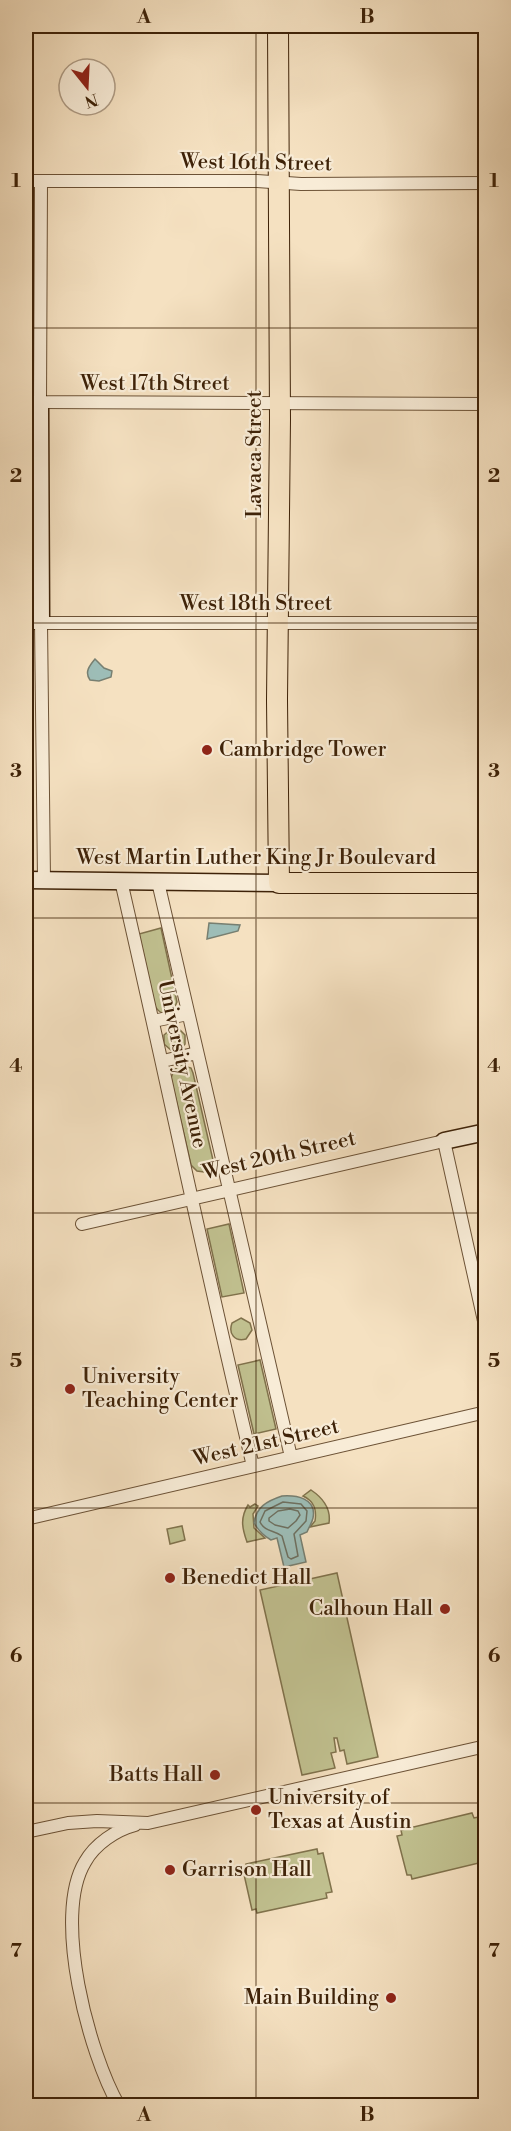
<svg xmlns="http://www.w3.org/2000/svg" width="511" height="2131" viewBox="0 0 511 2131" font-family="'Libre Bodoni',serif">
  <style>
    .green { fill: #c1c190; stroke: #80724c; stroke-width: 1.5 }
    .water { fill: #9dbdb7; stroke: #777f71; stroke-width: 1.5 }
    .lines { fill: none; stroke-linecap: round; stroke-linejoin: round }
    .shore { stroke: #6e7060; stroke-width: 1.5 }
    .street-casing { stroke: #6c5236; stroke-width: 14 }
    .secondary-casing { stroke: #3e2208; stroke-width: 19 }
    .primary-casing { stroke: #3e2208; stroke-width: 22 }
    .street { stroke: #f8ecd7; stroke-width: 12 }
    .secondary { stroke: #f8ecd7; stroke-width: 16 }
    .primary { stroke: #f5e1c1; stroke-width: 20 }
    .grid { fill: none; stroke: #3e2208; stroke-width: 1.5; stroke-opacity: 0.55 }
    .poi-dot { fill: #8f2418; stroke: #f8ecd7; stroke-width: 2 }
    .labels { text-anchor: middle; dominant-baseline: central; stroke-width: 4.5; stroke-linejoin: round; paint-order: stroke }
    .street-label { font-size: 21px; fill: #3e2208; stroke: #f8ecd7 }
    .poi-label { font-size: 21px; fill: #3e2208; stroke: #f8ecd7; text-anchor: start }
    .neatline { fill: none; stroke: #3e2208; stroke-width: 2 }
    .grid-label { font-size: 20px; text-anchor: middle; font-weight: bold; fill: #3e2208 }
  </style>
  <rect width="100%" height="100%" fill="#f5e1c1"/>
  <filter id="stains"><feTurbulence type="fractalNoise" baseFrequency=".00333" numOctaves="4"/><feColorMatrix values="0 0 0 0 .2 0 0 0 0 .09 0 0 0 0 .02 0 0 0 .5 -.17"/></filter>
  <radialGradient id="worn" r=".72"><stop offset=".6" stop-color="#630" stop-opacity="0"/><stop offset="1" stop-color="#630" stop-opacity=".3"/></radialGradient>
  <path class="green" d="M161,928L177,1002L173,1011C165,1014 160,1015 155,1006L139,934Z
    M172,1028L179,1029L185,1035V1044L180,1050L172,1051L164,1044V1035Z
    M181,1065L191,1068L193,1073L213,1160L212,1165L204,1172L197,1171L191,1165L171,1078L174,1070Z
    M229,1224L244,1293L222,1297L207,1229Z
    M241,1318L250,1323L252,1330L246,1339C235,1342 228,1334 232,1323Z
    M260,1360L276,1429L254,1434L238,1365Z
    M311,1490C323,1498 331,1509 329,1523L310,1527L315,1521C317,1509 314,1501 303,1496Z
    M255,1504L258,1506L253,1514L254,1528L265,1538L247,1542C242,1528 240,1518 248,1505L250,1507Z
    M182,1526L185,1540L170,1544L167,1529Z
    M337,1573L378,1757L347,1764L344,1750L340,1751L337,1738H334L336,1752L331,1753L335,1768L302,1775L260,1590Z
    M472,1813L474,1818L479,1817L485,1847V1857L482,1858L483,1862L412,1879L411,1875H407L397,1836L402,1835L401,1830Z
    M317,1849L318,1854L323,1853L332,1892L326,1893L327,1898L257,1913L256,1909L252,1910L243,1870L247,1869L246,1864Z"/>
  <path class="water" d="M95,659L104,668L112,671L111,677L99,681L90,680C84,672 90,665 95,659Z
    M209,923L240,925L238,931L207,939Z
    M282,1496C296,1495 317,1498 313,1518C312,1523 309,1527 307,1532L300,1535L306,1562L284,1567L277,1538L271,1540C264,1536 258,1530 254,1523C256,1507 267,1501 282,1496Z"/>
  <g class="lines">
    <path class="shore" d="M283,1502L301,1504L307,1511L306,1521L294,1534L298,1556L291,1559L288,1557L282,1536C274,1530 265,1532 260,1522L265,1511Z
      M290,1509L298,1511L300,1515L296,1521L288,1528L275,1525L269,1521V1518L278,1511Z"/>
    <defs>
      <path id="street" d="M26,181H257L301,184L486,183
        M41,181L40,402L486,404
        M26,623H486
        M41,623L44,880
        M121,881C166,1076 206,1272 253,1466
        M158,882L291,1457
        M153,1021L188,1014
        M163,1061L197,1053
        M82,1224L444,1141L486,1330
        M26,1519L486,1412
        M26,1832L68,1823L97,1821L148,1823L486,1746
        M119,2106C89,2054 52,1916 85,1862C95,1844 116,1830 135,1825"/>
      <path id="secondary" d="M40,402L41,623
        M26,880L279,883
        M444,1141L486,1132"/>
      <path id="primary" d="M278,26L280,419L277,700L279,883H486"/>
    </defs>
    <use href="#street" class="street-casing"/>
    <use href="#secondary" class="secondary-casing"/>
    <use href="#primary" class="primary-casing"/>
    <use href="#street" class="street"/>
    <use href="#secondary" class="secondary"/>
    <use href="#primary" class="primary"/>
  </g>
  <path class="grid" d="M256,26V2106M26,328H486M26,623H486M26,918H486M26,1213H486M26,1508H486M26,1803H486"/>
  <g class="poi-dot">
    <circle cx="207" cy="750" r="6"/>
    <circle cx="70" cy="1389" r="6"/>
    <circle cx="170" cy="1578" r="6"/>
    <circle cx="445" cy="1609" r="6"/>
    <circle cx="215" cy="1775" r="6"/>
    <circle cx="256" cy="1810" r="6"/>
    <circle cx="170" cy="1870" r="6"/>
    <circle cx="391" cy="1998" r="6"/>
  </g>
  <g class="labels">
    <g class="street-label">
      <text transform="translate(256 163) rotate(1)">West 16th Street</text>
      <text x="155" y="384">West 17th Street</text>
      <text transform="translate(255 454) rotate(-90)">Lavaca Street</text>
      <text x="256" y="604">West 18th Street</text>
      <text x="256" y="858">West Martin Luther King Jr Boulevard</text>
      <text transform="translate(182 1064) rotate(78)">University Avenue</text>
      <text transform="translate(279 1156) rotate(-13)">West 20th Street</text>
      <text transform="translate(266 1443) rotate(-13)">West 21st Street</text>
    </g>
    <g class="poi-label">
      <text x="219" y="750">Cambridge Tower</text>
      <text x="82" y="1377">University<tspan x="82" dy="24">Teaching Center</tspan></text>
      <text x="182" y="1578">Benedict Hall</text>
      <text x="433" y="1609" text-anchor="end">Calhoun Hall</text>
      <text x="203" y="1775" text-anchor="end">Batts Hall</text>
      <text x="268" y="1798">University of<tspan x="268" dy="24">Texas at Austin</tspan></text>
      <text x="182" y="1870">Garrison Hall</text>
      <text x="379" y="1998" text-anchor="end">Main Building</text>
    </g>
  </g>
  <rect width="511" height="2131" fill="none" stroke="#f5e1c1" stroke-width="66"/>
  <g transform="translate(87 87) rotate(162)"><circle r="28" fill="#f8ecd7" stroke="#ae9b84" stroke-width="1.5"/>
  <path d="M0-4.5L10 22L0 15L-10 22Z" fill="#8f2418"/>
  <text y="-9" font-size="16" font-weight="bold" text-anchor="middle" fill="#3e2208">N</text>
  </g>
  <rect x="33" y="33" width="445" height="2065" class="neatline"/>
  <g class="grid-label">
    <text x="144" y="23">A</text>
    <text x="367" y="23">B</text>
    <text x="16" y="187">1</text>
    <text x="494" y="187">1</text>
    <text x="16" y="482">2</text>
    <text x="494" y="482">2</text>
    <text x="16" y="777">3</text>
    <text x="494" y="777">3</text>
    <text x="16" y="1072">4</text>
    <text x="494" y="1072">4</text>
    <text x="16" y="1367">5</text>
    <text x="494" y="1367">5</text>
    <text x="16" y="1662">6</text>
    <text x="494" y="1662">6</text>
    <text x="16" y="1957">7</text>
    <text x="494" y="1957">7</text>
    <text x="144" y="2121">A</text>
    <text x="367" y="2121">B</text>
  </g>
  <rect width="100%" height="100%" filter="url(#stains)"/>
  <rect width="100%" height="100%" fill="url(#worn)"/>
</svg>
